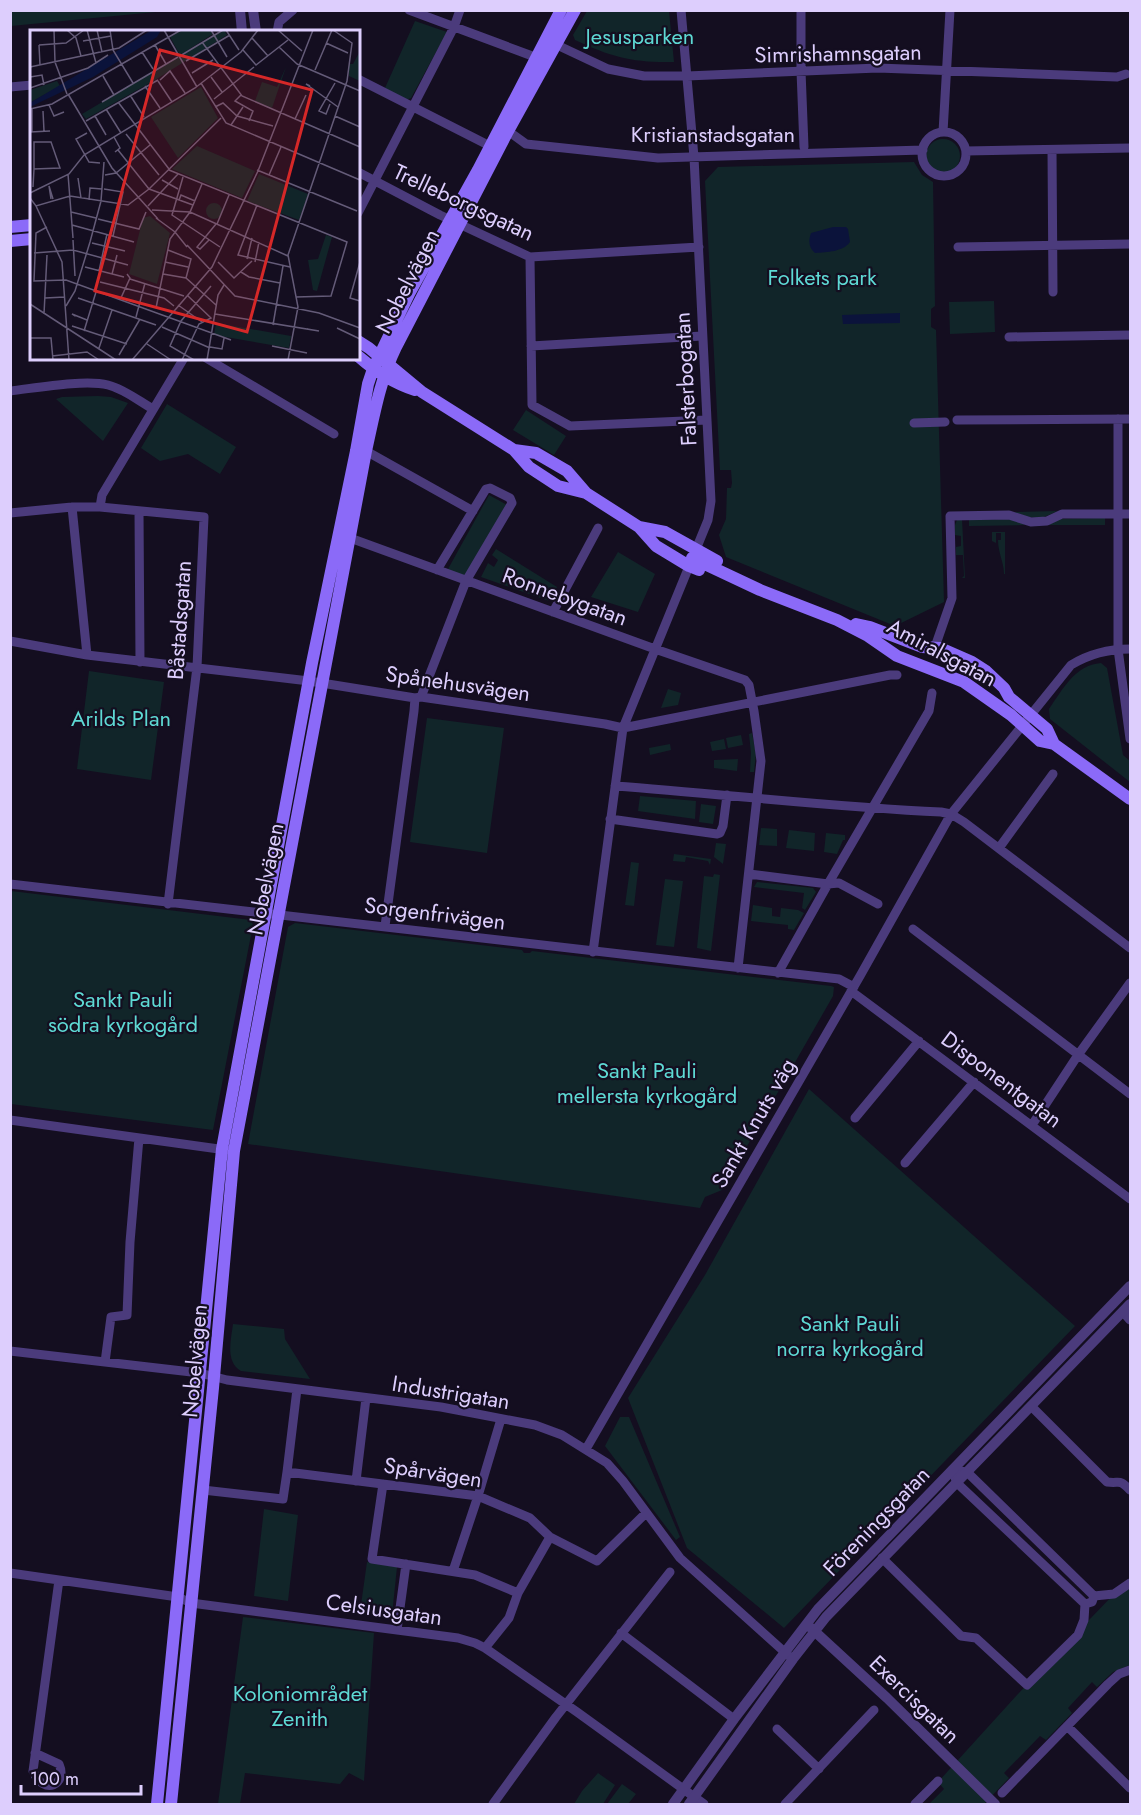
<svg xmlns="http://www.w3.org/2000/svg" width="1141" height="1815" viewBox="0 0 1141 1815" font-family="Jost,sans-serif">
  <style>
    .green { fill: #112529 }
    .water { fill: #0b133b }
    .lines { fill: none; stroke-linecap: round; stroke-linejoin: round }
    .minor { stroke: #4b3b7c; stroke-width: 9 }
    .tertiary { stroke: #4b3b7c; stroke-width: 10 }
    .secondary { stroke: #8b6af8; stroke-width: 12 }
    .labels { text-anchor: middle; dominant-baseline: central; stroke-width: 4.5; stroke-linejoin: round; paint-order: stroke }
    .park-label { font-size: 22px; fill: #5ed9d4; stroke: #140e20 }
    .street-label { font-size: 22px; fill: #ddcefd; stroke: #140e20 }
    .inset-road { fill: none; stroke: #645b78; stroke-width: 1.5 }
    .view { fill: #d62828; fill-opacity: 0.15; stroke: #d62828; stroke-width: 3 }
    .inset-edge { fill: none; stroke: #ddcefd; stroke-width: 3 }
  </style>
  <rect width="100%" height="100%" fill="#140e20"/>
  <path class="green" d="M11,10H166V11L11,26Z
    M587,11H669L674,62C634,63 611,57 575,40L573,35Z
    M415,21L447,32L411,98L406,100L385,88Z
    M926 156a17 17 0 1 1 34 0a17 17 0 1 1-34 0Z
    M914,162L922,175L933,182L935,306L931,309V327L936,330L944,602L895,626L726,557L719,535L726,519L727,488H731L732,483L731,470H720L705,181L718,167Z
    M994,301L995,332L950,334L949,302Z
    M98,396L111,397L128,403L103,441L56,399L62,397Z
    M167,404L236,447L220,474L188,454L160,461L141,448Z
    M526,410L566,436L554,455L513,430Z
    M489,495L509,506L467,579L448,569Z
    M1057,511C1040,521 1031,519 1014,512Z
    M1105,518V525H1048L1060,519Z
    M962,519L965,578H962L964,576L963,555H956V547L961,546V536L955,535V525L957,520Z
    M1013,519L1025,525L969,526V520Z
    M992,532H1005V574H1004C1004,562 998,553 998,540H1001V533H996V543L992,541Z
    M496,549L557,587L549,601L481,577L488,563L494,567L498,560L492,555Z
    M618,552L655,574L638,612L591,597Z
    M1101,663L1107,668L1123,755L1130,761V782L1050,719L1049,709C1063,689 1075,665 1101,663Z
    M89,671L164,682L151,780L77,769Z
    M668,689L681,693L678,705L661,708Z
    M427,718L504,728L487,853L410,842Z
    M752,733L756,754L754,772H750L751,753L749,734Z
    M741,735L743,745L728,748L726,738Z
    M724,739L726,749L712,751L710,742Z
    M670,744L671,750L650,755L649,748Z
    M738,759L737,771L714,768V760Z
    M640,796L696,801L695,819L638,811Z
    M701,804L716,806L713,824L699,822Z
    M761,828L777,829V846L759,845Z
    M789,830L815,833L814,851L786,848Z
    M826,833L845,835V840H843L837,854L824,852Z
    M716,843L726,844L723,864L714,857Z
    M674,854L711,859L710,865L708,861L686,857L685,862L673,861Z
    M631,862L639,863L634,906L625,905Z
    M714,874L720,875L711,951L697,948L704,876L713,877Z
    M665,879L683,881L674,947L656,945Z
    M757,882L813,888L816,892L805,910L802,908L804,893L754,887Z
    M11,891L251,920L253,925L213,1130L11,1104Z
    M753,905L772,908V916L780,917L781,908L798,910L804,913L794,930L788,929V925L751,921Z
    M295,923L522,950L524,953H530L532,951L831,986L834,987L833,996L722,1190L705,1197L700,1208L248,1144L288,927Z
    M809,1089L1075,1326L784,1628L687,1548L628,1398L705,1275Z
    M233,1324L284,1329L285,1339L310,1379L241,1371C225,1362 231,1340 233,1324Z
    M620,1417H629L680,1537L676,1540L605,1446Z
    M264,1509L298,1515L288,1601L254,1596Z
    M367,1562L397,1567L392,1615L360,1612Z
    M1130,1584V1665L1113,1672L1097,1687L1092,1682L1068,1708L1072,1713L1046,1740L1040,1736L1004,1773L1009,1778L984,1804H929L944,1789L938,1782L1017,1695L1114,1594Z
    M243,1617L374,1633L364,1781L349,1773L340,1784L245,1773L240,1804H218Z
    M598,1773L615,1785L603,1804H574L582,1791Z
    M622,1784L636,1794L628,1804H607Z"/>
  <path class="water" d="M833,227H846L848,229L850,242C843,252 827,252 815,253C809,248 808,241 811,233Z
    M900,313V323L843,324L842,315Z"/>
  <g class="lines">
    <path class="minor" d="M409,10L535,57
      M801,10V71L804,147
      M277,32L279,22L293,10
      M557,45L608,69L644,76H687L878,68L1117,77L1126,74
      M358,79L490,146
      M10,87L32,85
      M508,131L526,144L658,158L923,150
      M943,132L950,10
      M922 154a22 22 0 1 1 44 0a22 22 0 1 1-44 0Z
      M1052,150L1053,292
      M966,151L1130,148
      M358,172L440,215L530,257L699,247
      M358,213L454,27L460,10
      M958,247L1130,244
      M530,257L532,405L570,426L707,420
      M1009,337L1130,335
      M531,346L702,336
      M206,358L334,434
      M10,391C36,388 85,379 108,385C124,389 139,401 153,409
      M1118,419V649L1130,739
      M957,420L1130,419
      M914,423L945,422
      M366,451L473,511
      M72,507L87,655
      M100,507L102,495L184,358
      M139,511L140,662
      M10,513L72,507H100L204,517L197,667L168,904
      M350,538L655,649L745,680L749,685L754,711L761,761L738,968
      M553,612L598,528
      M10,641L87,655L309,681L415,698L421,697L605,724L623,728L890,675H897
      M935,647L952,598L950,516L1009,515L1031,522L1047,521L1062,514H1130
      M421,697L466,581L512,503L510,498L490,488L486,489L437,570
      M615,786C724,794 832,807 941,812L951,814L964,822L1130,948
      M610,819L717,834L720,833L723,826L727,795
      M999,848L1053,774
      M749,874L828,884L839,883L878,904
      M10,884L839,979L854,987
      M385,926L414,711L415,698
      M913,929L1130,1094
      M593,952L623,728L708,520L711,501L694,157L681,10
      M778,973L828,884L929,711L932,693
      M851,991L1130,1199
      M855,1118L919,1041
      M10,1120L226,1150
      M1032,1125L1078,1055L1130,983
      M905,1163L974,1082
      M1123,1312L1130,1320
      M10,1351L200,1373L227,1380L441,1407L535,1425L562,1435L607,1463L623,1481L680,1558L789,1656
      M105,1362L111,1317L127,1315L130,1242L139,1138
      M1031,1406L1107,1482C1121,1484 1118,1478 1130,1490
      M586,1449L860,976L951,814L1071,665C1089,654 1110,649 1130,649
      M952,1470L967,1472L1094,1596L1092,1602L1085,1604L957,1483Z
      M287,1472L297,1389
      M356,1481L366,1398
      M383,1484L372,1559L475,1575L518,1593L509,1618L485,1648
      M203,1490L283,1499L287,1472L478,1496L530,1518L550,1537L597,1561L646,1513
      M882,1558L961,1636L976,1638L1027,1685L1078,1635L1084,1620L1085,1604
      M453,1571L478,1496L501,1419
      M10,1573L178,1597L191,1603L458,1638L475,1643L485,1648L577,1712L704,1804
      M518,1593L550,1537
      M1094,1596L1114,1594L1130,1583
      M397,1630L406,1564
      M621,1633L734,1719
      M1067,1726L1130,1788
      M777,1729L819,1769
      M35,1753L59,1764C68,1784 44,1797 33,1771L59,1580
      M1002,1793L1108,1684L1119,1674L1130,1670
      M493,1804L556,1717L670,1572
      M785,1804L874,1710
      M915,1804L938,1781"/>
    <path class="tertiary" d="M240,10L242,32
      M253,10L256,32
      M811,1628L887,1698L995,1804
      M673,1804L734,1719L818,1609L1130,1286
      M689,1804L793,1659L826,1617L1130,1304"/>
    <path class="secondary" d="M10,227L32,225
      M10,241L32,239
      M358,341L369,348L422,392L514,450L529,467L558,486L586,493
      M358,356C376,372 393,383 415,390
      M514,450L536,453L567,471L586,493L639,527L656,546L689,566L699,570
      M639,527L665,532L717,561
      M692,558L760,590L837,620L868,636L897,656L964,682L1011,715L1040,741L1054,744L1130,799
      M856,624L870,627L922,647L940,648L972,662L986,671L1004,688L1009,697L1047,729L1054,744
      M157,1804L222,1149L312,663L356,451L368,384L373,369L410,292L478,170L561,10
      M171,1804L213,1388L234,1151L366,451C374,415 380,380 396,347L508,131L575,10"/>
  </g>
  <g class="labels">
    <g class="park-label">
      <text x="640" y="36">Jesusparken</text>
      <text x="822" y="277">Folkets park</text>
      <text x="121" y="718">Arilds Plan</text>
      <text x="123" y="999">Sankt Pauli<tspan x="123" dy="25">södra kyrkogård</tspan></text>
      <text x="647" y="1070">Sankt Pauli<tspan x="647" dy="25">mellersta kyrkogård</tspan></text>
      <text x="850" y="1323">Sankt Pauli<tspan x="850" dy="25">norra kyrkogård</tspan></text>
      <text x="300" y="1693">Koloniområdet<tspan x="300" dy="25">Zenith</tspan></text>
    </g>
    <g class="street-label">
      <text transform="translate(838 53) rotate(-1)">Simrishamnsgatan</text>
      <text x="713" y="134">Kristianstadsgatan</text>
      <text transform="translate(464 202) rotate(25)">Trelleborgsgatan</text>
      <text transform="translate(407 281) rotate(-63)">Nobelvägen</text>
      <text transform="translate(685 379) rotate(-93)">Falsterbogatan</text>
      <text transform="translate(565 596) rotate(20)">Ronnebygatan</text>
      <text transform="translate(179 620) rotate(-86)">Båstadsgatan</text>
      <text transform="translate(942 652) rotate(28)">Amiralsgatan</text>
      <text transform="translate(458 683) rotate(8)">Spånehusvägen</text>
      <text transform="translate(265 879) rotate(-79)">Nobelvägen</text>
      <text transform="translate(435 913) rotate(7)">Sorgenfrivägen</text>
      <text transform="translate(1002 1079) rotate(37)">Disponentgatan</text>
      <text transform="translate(753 1123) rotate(-60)">Sankt Knuts väg</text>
      <text transform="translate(194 1361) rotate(-85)">Nobelvägen</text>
      <text transform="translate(451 1392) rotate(9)">Industrigatan</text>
      <text transform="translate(433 1472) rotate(9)">Spårvägen</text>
      <text transform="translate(876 1521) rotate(-46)">Föreningsgatan</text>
      <text transform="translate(384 1609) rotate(8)">Celsiusgatan</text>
      <text transform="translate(915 1699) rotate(44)">Exercisgatan</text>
    </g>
  </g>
  <g transform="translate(30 30)">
    <rect width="330" height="330" fill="#140e20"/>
    <path d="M153,0H180L183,4L150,25L140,7ZM194,0L197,5L125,50L56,89L52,84ZM330,21V51L319,46V34H323ZM256,37L242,78L225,71L232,52L247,57ZM27,51L30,56L1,72L0,60ZM171,57L188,88L148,128L121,87ZM167,116L225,141L212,168L142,139ZM229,144L278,164L269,190L217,171ZM176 181a8 8 0 1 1 16 0a8 8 0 1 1-16 0ZM120,186L140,203L127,254L99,244L113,188ZM296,205L302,207L287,261L283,260L278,230L288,229ZM186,293L261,306L259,318L184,305Z" fill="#112529"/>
    <path d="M122,0H131L127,7L63,47L0,77V73Z" fill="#0b133b"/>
    <path class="inset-road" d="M24,0L25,32L37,64M37,0L46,8L51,26M57,0L66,33M67,0L72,22M80,0L83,20L103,53M134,0L167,57M181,0L197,27M196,0L209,20M248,0L272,21M222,8L238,26M53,11L81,6M172,12L212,66L330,117M296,13L318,23M9,15L36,13L54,0M9,15L10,35M125,15L136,34M249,17L267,34M213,20L226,35L258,10M112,22L123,39M150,26L193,0M156,31L200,5M267,34L330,61M0,37L89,18L117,0M285,40L302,0M162,43L183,30M73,46L84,65M0,47L12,45L14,55M181,47L192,62M130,50L140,41L155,63M128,51L142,72M171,53L196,93L330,150M115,56L130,78M280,56L276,54L308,77M0,58L58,38L78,25M38,64L82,138L128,189M100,65L114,87M211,65L205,71L223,81L219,91M184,69L224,37M72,72L148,27M88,72L139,139M300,74L296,84L289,81L305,53M19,75L24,86L34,82M185,77L193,73L207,86L243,96M0,79L22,74L151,0M76,79L91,103M13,81L14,101M65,86L76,105M305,86L330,97M265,89L276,65M56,91L128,50M201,95L213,77M0,102L20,101M2,102V79M57,103L46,109L59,132L70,133M96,104L129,145M84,107L90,118L85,122M4,112H21L30,138L4,139ZM88,120L119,159M139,140L317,212L301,266L266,267M227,140L327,181M38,144L43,208M75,145L86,143L120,115M239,145L251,117M153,147L142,185L190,217M48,148L51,168M132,150L148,159M3,157L4,139M74,159L93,162L83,206M119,159L163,175M0,163L39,144L54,125L165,58L211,22L228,0M0,168L6,176L40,166L98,175L119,159L191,88M21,169L19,156L23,169M59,170L60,158L72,159M149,170L151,165L165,171M227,175L208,225L260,237M6,176L32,232L39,330M118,176L148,144M122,180L160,182L258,226M41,182L66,188M126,188L145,202L157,217M68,189L109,199L116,182M187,194L199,165M42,195L104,212M17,197L6,203L4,251L36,250L201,310M43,210L45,246M179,210L170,219L167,217L186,194M62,213L95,221M157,215L205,266L289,283L330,298M138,220L161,229L156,248M4,223L43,220L98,235M217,229L222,208M135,232L158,237M188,232L204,248L222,231M225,232L229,212M330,232L320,268L330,271M55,237L94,247M69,241L77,204M211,242L219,247L250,253M82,244L87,225M133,244L156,248L186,275M100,249L154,266M70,252L134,268L144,276M15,268L35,267M48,268L126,295M90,270L100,248L97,244M0,274L86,330M148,275L172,292M36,276L45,261L60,212L71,171L74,132M126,278L140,209L160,182L172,154M14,284L17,225M185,284L289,301L277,299M45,286L42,284L57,290M106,287L115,253M243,295L253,236M42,296L97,314M132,297L180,318M307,298L330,309M54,301L66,262M0,308H21L23,330M117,314L141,330M242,316L277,323M180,317L192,319L194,308M69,318L82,280M89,325L110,289M22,326L57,322L69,330M102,330L182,237L228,141L283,0M152,330L169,294L181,288L157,265M164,330L140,316L151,291L181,256M177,330L188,265L194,255M258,330L268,277L258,225L317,51L322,13L303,0"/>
    <path class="view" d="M130,20L282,60L217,302L65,261Z"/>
    <rect width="330" height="330" class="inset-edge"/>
  </g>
  <rect width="1141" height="1815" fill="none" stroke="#ddcefd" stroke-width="24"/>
  <path d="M21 1785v9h120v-9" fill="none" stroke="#ddcefd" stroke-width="3"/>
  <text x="30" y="1785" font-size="18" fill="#ddcefd" stroke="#140e20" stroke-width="4.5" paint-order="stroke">100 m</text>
</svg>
